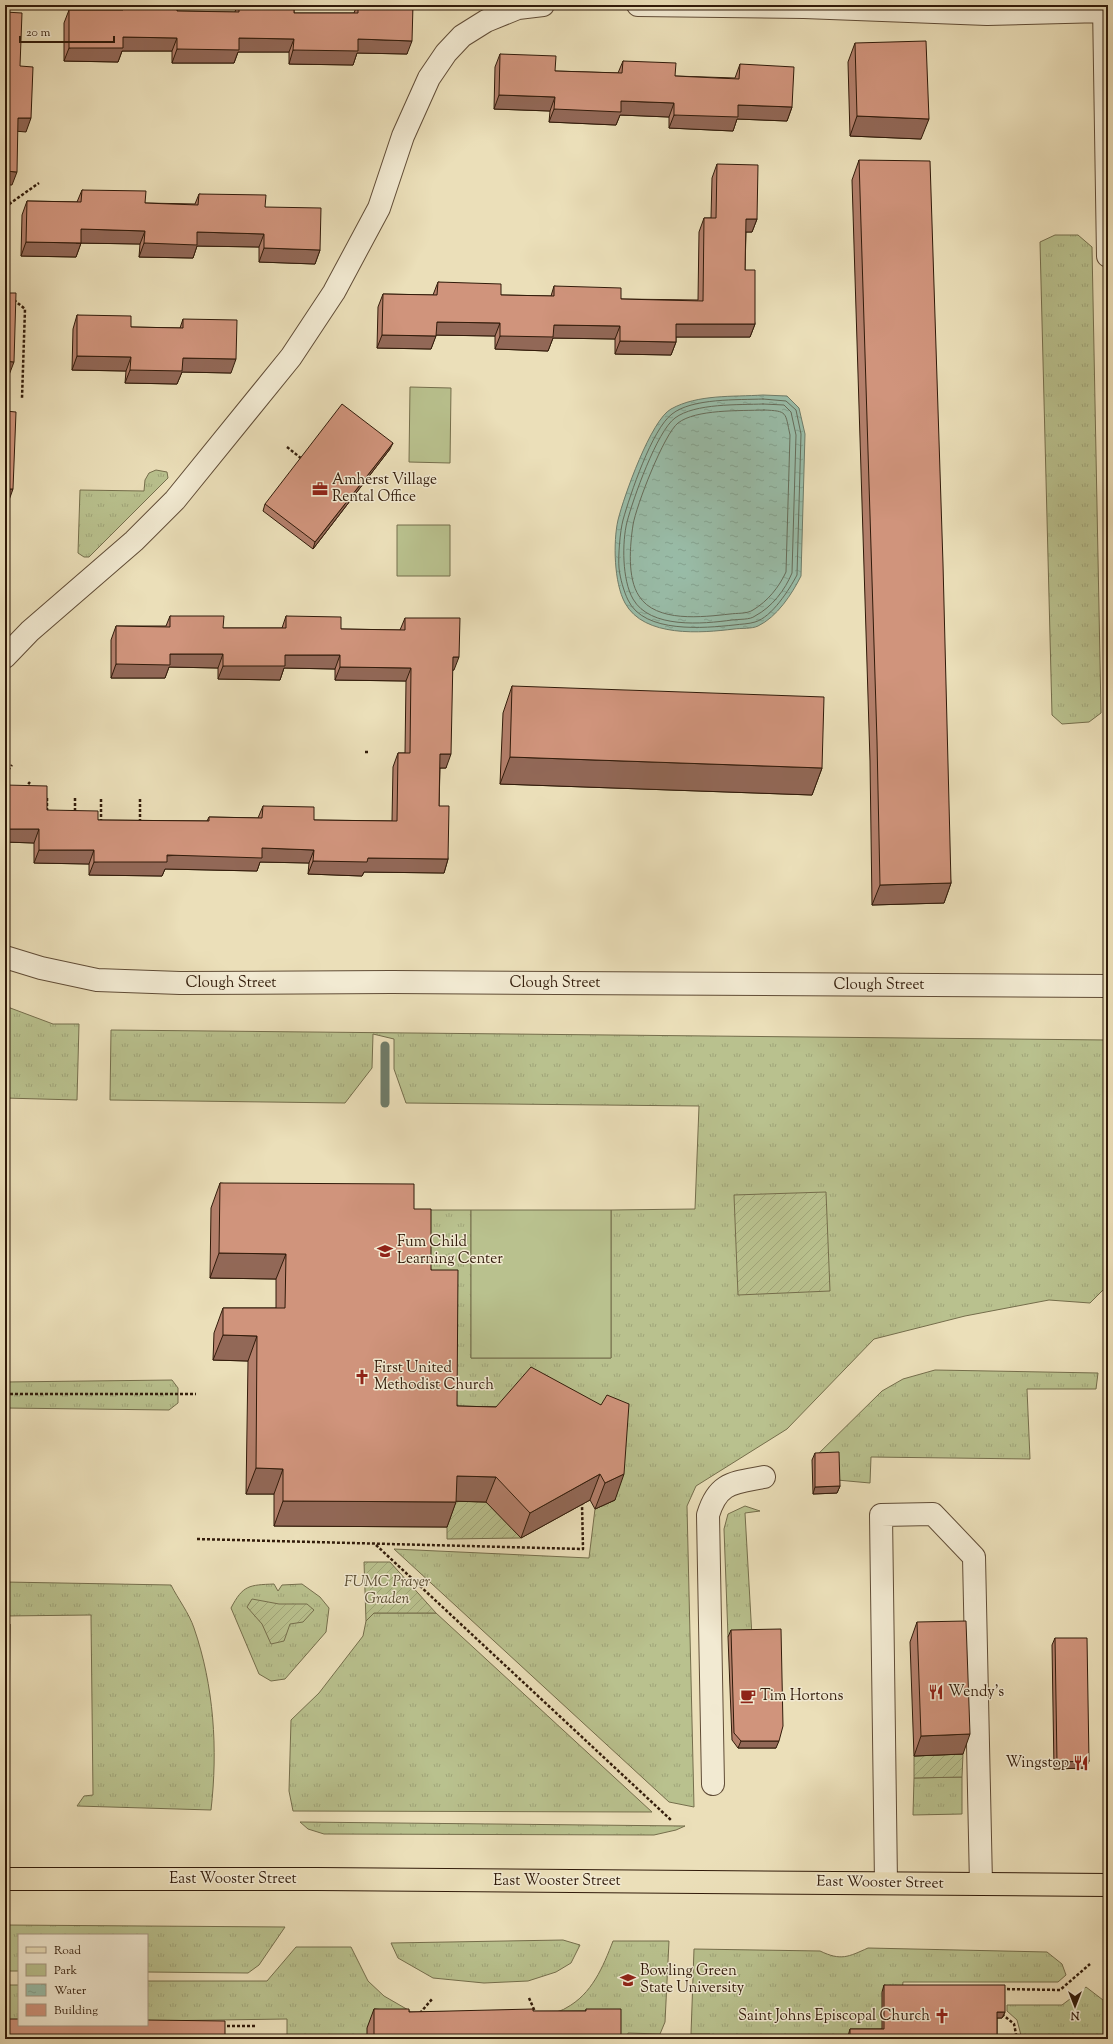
<svg xmlns="http://www.w3.org/2000/svg" width="1113" height="2044" viewBox="0 0 1113 2044" font-family="'Sorts Mill Goudy',serif">
  <style>
    .grass { fill: url(#grass-tufts); stroke: #756e4c }
    .park { fill: #b9c18e; stroke: #756e4c }
    .garden { fill: url(#garden-furrows); stroke: #756e4c }
    .water { fill: url(#water-ripples); stroke: #6f7c69 }
    .lines { fill: none; stroke-linecap: round; stroke-linejoin: round }
    .shore { stroke: #656c5a; stroke-width: 1 }
    .stream { stroke: #6f7c69; stroke-width: 9 }
    .minor-casing { stroke: #604c36; stroke-width: 24 }
    .major-casing { stroke: #311b0a; stroke-width: 24 }
    .path { stroke: #311b0a; stroke-width: 2.5; stroke-dasharray: 3 2; stroke-linecap: butt }
    .minor { stroke: #f2ead2; stroke-width: 22 }
    .major { stroke: #ebdfb9; stroke-width: 22 }
    .wall { fill: #b37f6b; stroke: #311b0a }
    .shaded-wall { fill: #926857; stroke: #311b0a }
    .building { fill: #d0947c; stroke: #311b0a }
    .labels { text-anchor: middle; dominant-baseline: central; stroke-width: 3; stroke-linejoin: round; paint-order: stroke }
    .poi-label { font-size: 15px; fill: #311b0a; stroke: #f2ead2; text-anchor: start }
    .street-label { font-size: 15px; fill: #311b0a; stroke: #f2ead2 }
    .park-label { font-size: 15px; font-style: italic; fill: #5a4d32; stroke: #f2ead2 }
  </style>
  <defs>
    <pattern id="grass-tufts" width="24" height="20" patternUnits="userSpaceOnUse"><rect width="24" height="20" fill="#b9c18e"/><path d="M3 7l-1-3M5 7V3M7 7l1-3M15 17l-1-3M17 17v-4M19 17l1-3" fill="none" stroke="#a0a579"/></pattern>
    <pattern id="garden-furrows" width="10" height="10" patternUnits="userSpaceOnUse"><rect width="10" height="10" fill="#b9c18e"/><path d="M-1 1l2-2M0 10L10 0M9 11l2-2" fill="none" stroke="#a0a579"/></pattern>
    <pattern id="water-ripples" width="26" height="14" patternUnits="userSpaceOnUse"><rect width="26" height="14" fill="#99bda9"/><path d="M2 4q2-2 4 0t4 0M15 11q2-2 4 0t4 0" fill="none" stroke="#84a290"/></pattern>
  </defs>
  <rect width="100%" height="100%" fill="#ebdfb9"/>
  <filter id="stains"><feTurbulence type="fractalNoise" baseFrequency=".005" numOctaves="4"/><feColorMatrix values="0 0 0 0 .2 0 0 0 0 .09 0 0 0 0 .02 0 0 0 .5 -.17"/></filter>
  <radialGradient id="worn" r=".72"><stop offset=".6" stop-color="#630" stop-opacity="0"/><stop offset="1" stop-color="#630" stop-opacity=".3"/></radialGradient>
  <path class="grass" d="M1055,235H1078L1092,247L1101,713L1089,722L1062,724L1052,715L1040,242Z
    M156,470L167,472L168,478L89,557H84L78,553L80,490L144,491L145,480L149,473Z
    M5,1006L53,1024H79L77,1100L5,1098Z
    M111,1030L1108,1040V1285L1090,1303L1049,1300L965,1316L874,1339L787,1429L696,1486L687,1506L694,1807L669,1802L394,1549L589,1558L595,1509L615,1500L487,1432L448,1431L422,1296L426,1210H471V1358H611V1210L695,1209L699,1106L406,1103L394,1069V1039L373,1034L372,1068L345,1103L110,1100Z
    M935,1370L1098,1373L1096,1389H1027L1030,1459L871,1457L870,1483L837,1480L812,1460L882,1391L903,1379Z
    M172,1380L178,1388V1403L169,1410L5,1408V1382Z
    M745,1506L760,1511L745,1513L752,1637H728L724,1529L728,1514Z
    M5,1582L171,1585C178,1599 189,1613 194,1628C214,1686 218,1749 211,1810L77,1806L84,1796L93,1795L91,1615L5,1616Z
    M274,1584L278,1591L282,1585L302,1584L320,1597L329,1608L326,1632L285,1679L271,1681L259,1674L231,1608C243,1585 249,1585 274,1584Z
    M374,1613H436L652,1812L293,1811L289,1791L291,1720L319,1693L363,1636L366,1621Z
    M962,1777V1814L913,1815L914,1778Z
    M300,1822L685,1826L676,1830L654,1835L324,1834L308,1829Z
    M5,1925L285,1927L259,1965L248,1973L147,1972V1935H19V1971H5Z
    M563,1940L580,1945L571,1963L556,1972L528,1981L484,1983L433,1978L398,1958L391,1943Z
    M613,1941H669L665,2022L660,2034L628,2033L627,2039H614L542,2015C550,2013 560,2012 566,2008C592,1994 603,1967 613,1941Z
    M296,1947H351L368,1981L384,1996L410,2011L402,2028L367,2039H287V2019L147,2021V1981H267Z
    M868,1948L1047,1952L1062,1964L1066,1975L1058,1982H903L902,1992L882,2036H848V2039H710V2034H691L694,1949L820,1951C841,1961 848,1957 868,1948Z
    M5,1985H19V2025L5,2033Z
    M1086,1987L1103,2000V2039H1022L1017,2020L1007,2011V2005H1062Z"/>
  <path class="park" d="M410,387L451,388L450,463L409,462Z
    M397,525H450V576H397Z
    M471,1210H611V1358H471Z"/>
  <path class="garden" d="M826,1192L830,1291L738,1295L734,1195Z
    M447,1501L486,1502L521,1538L447,1539Z
    M364,1562H390L436,1613H374L366,1621Z
    M252,1599L279,1604H307L314,1610L303,1622L290,1624L284,1641L271,1644L262,1624L247,1607Z
    M963,1754L962,1777L914,1778V1756Z"/>
  <path class="water" d="M763,395L787,396L799,408L805,434L801,576C792,594 777,617 758,626C752,629 741,628 734,629C702,633 644,638 625,603C614,583 613,542 618,520C624,496 651,420 671,409C698,394 733,397 763,395Z"/>
  <g class="lines">
    <path class="shore" d="M763,399L786,401L796,410L801,434L797,575C789,590 772,617 755,622C749,624 741,624 734,625C705,628 644,634 628,600C624,592 620,578 619,568C618,557 620,531 623,520C630,495 652,429 672,414C692,398 738,400 763,399Z
      M763,404L784,405L791,412L796,435L792,573C785,590 772,607 755,616C750,620 739,619 732,620C703,624 650,629 633,599C622,580 622,542 627,522C633,499 657,431 675,418C695,403 739,405 763,404Z
      M764,410C788,411 785,412 790,435L786,572C779,587 768,601 753,610C747,614 737,613 730,614C703,617 656,623 639,596C627,578 630,545 633,525C636,506 664,434 678,423C696,409 740,411 764,410Z"/>
    <path class="stream" d="M385,1046V1103"/>
    <defs>
      <path id="minor" d="M638,5L804,7L987,14L1104,11
        M1104,5L1108,256
        M5,657L30,631L134,541L175,500L291,357L334,292L379,208L403,136L429,78L446,53L462,36L486,21L518,8L543,5
        M5,957L41,968L97,980L180,983L392,982L1108,986
        M713,1784L708,1515C718,1482 733,1483 764,1477
        M886,1883L881,1515L933,1514L974,1557L981,1884"/>
      <path id="major" d="M5,1879H317L1108,1885"/>
    </defs>
    <use href="#minor" class="minor-casing"/>
    <use href="#major" class="major-casing"/>
    <path class="path" d="M5,207L39,183
      M14,300L25,309L22,398
      M287,447L302,459
      M365,752H370
      M5,774L12,765
      M25,788L30,782
      M47,798V814
      M75,798V814
      M101,799V822
      M140,799V822
      M5,1394H196
      M197,1539L583,1549L582,1504
      M376,1545L671,1820
      M1002,1989L1060,1990L1090,1964
      M529,1998L536,2014
      M420,2013L433,1998
      M1002,2014L1014,2024L1017,2039
      M222,2026H257"/>
    <use href="#minor" class="minor"/>
    <use href="#major" class="major"/>
  </g>
  <path class="wall" d="M121,5H177V11L235,12L237,5H294V13H354L357,5H413L407,54L357,53L353,65L289,64V52H238L234,63H172V51H122L118,62L64,61V23L69,10H119Z
    M855,43L921,139L850,136L848,62Z
    M500,54L555,71L618,73L623,61L675,76L735,78L740,64L792,107L787,121L737,119L733,131L669,128V117L620,115L616,125L549,122L550,111L494,109L495,67Z
    M859,160L951,883L944,903L872,905L870,761L852,180Z
    M717,164L757,219L752,232H746L745,270L755,324L750,337H676V342L671,355L615,354V339L553,338L548,351L495,349V336L436,335L431,349L377,348L378,307L383,294L433,295L438,282L501,295L551,296L554,286L621,299L698,300L699,232L704,218H711L712,178Z
    M82,190L145,203L195,204L199,194L265,207L320,250L315,264L259,262V247L197,246L193,258L139,257L140,244L81,243L76,257L21,256L22,215L27,201L77,202Z
    M77,315L131,327L180,328L183,319L231,373L182,372L177,384L125,383L126,371L72,370L73,329Z
    M390,449L313,549L263,511L265,504Z
    M170,616L223,628H282L286,616L341,629L400,630L405,618L454,670H452L446,768H440L439,806L448,859L444,873L364,872L362,876L308,874L309,863L260,862L257,871L165,869L162,876L89,875V864L34,863V843L5,842V785L47,810L98,820L207,821L209,817L258,818L263,806L314,820L392,821L393,767L398,753H405L406,681L335,680V669L284,668L280,680L218,679V668L169,667L165,678H111V640L116,626H166Z
    M512,686L822,768L812,795L500,784L503,713Z
    M220,1183L414,1209L431,1270L457,1406L496,1407L601,1405L615,1500L595,1509L590,1500L521,1538L486,1502L456,1501L447,1527L274,1526V1494H246L248,1361L213,1360L214,1333L223,1308H276V1279L210,1278L211,1208Z
    M815,1453L840,1486L837,1493L813,1494L812,1460Z
    M917,1622L963,1754L914,1756L910,1642Z
    M731,1630L776,1748H738L732,1740L728,1637Z
    M1055,1638L1089,1761L1086,1768L1054,1769L1052,1645Z
    M884,1985L1005,2012L1002,2018H997V2039H848V2036L850,2029H882V1992Z
    M374,2009L409,2012L586,2011V2009L621,2039H367V2028Z"/>
  <path class="shaded-wall" d="M123,37L177,38L172,51H122L118,62L64,61L69,48Z
    M239,38L294,39L289,52H238L234,63H172L177,49Z
    M358,39L412,41L407,54L357,53L353,65L289,64L293,50Z
    M499,95L555,97L550,111L494,109Z
    M621,101L674,103L669,117L620,115L616,125L549,122L554,109Z
    M738,105L792,107L787,121L737,119L733,131L669,128L674,115Z
    M857,116L929,119L921,139L850,136Z
    M18,118H31L26,132L14,131Z
    M5,171L17,172L12,185H5Z
    M746,219H757L752,232H741Z
    M81,229L145,231L140,244L76,243Z
    M197,232L264,234L259,247L197,246L193,258L139,257L144,243Z
    M26,242L81,243L76,257L21,256Z
    M264,248L320,250L315,264L259,262Z
    M437,322L500,323L495,336L432,335Z
    M676,324H755L750,337H671Z
    M554,325L620,326L615,339L553,338L548,351L495,349L500,336Z
    M382,335L436,336L431,349L377,348Z
    M620,341L676,342L671,355L615,354Z
    M77,356L131,357L126,371L72,370Z
    M183,358L236,359L231,373L182,372L177,384L125,383L130,370Z
    M5,361L14,362L9,375H5Z
    M393,443L390,449L313,549L315,542Z
    M5,489H13L8,503H5Z
    M5,594H7L5,601Z
    M170,654H223L218,668L169,667L165,678H111L116,664Z
    M285,655H340L335,669L284,668L280,680L218,679L223,666Z
    M453,657H459L454,670H448Z
    M340,667L411,668L406,681L335,680Z
    M440,754H451L446,768H435Z
    M510,757L822,768L812,795L500,784Z
    M5,829H39L34,843L5,842Z
    M262,848L314,850L309,863L260,862L257,871L165,869L162,876L89,875L94,862Z
    M39,850H94L89,864L34,863Z
    M368,858L448,859L444,873L364,872L362,876L308,874L313,861Z
    M951,883L944,903L872,905L880,885Z
    M219,1253L286,1254L276,1279L210,1278Z
    M223,1335L257,1336L248,1361L213,1360Z
    M256,1468L283,1469L274,1494H246Z
    M600,1474L590,1500L521,1538L530,1513Z
    M624,1474L615,1500L595,1509L605,1483Z
    M457,1476L496,1477L486,1502L447,1501Z
    M840,1486L837,1493L813,1494L815,1487Z
    M283,1501L456,1502L447,1527L274,1526Z
    M970,1734L963,1754L914,1756L921,1736Z
    M5,1740H9L5,1750Z
    M741,1741H779L776,1748H738Z
    M1089,1761L1086,1768L1054,1769L1057,1762Z
    M997,2012H1005L1002,2018H994Z"/>
  <path class="building" d="M123,5H177V11L239,12V5H294V13H358V5H413L412,41L358,39V51L293,50L294,39L239,38V50L177,49V38L123,37V48H69V10H123Z
    M5,12L22,13L20,66L33,67L31,118H18L17,172L5,171Z
    M926,41L929,119L857,116L855,43Z
    M500,54L556,56L555,71L622,73L623,61L676,63L675,76L739,79L740,64L794,67L792,107L738,105V117L674,115V103L621,101V112L554,109L555,97L499,95Z
    M859,160L930,161L943,564L951,883L880,885L877,741Z
    M717,164L758,165L757,219H746L745,270H755V324H676V342L620,341V326L554,325L553,337L500,336V323L437,322L436,336L382,335L383,294L437,295L438,282L501,284V295L554,296V286L621,288V299L703,301L704,218H716Z
    M82,190L146,191L145,203L198,205L199,194L266,195L265,207L321,208L320,250L264,248V234L197,232V245L144,243L145,231L81,229V243L26,242L27,201L81,202Z
    M5,293H16L14,362L5,361V364Z
    M77,315L131,316V327L183,328V319L237,320L236,359L183,358L182,371L130,370L131,357L77,356Z
    M342,404L393,443L315,542L265,504Z
    M5,411L16,412L13,489H5Z
    M5,537H9L7,594H5Z
    M170,616H224L223,628H286V616L341,617V629L405,630V618H460L459,657H453L451,754H440L439,806H449L448,859L368,858L367,862L313,861L314,850L262,848V858L167,855V862H94V850H39V829H5V785L47,786V810L98,811V820L209,821V817L262,818L263,806L314,807V820L397,821L398,753H410L411,668L340,667V655H285V666H223V654H170V665L116,664V626L170,627Z
    M512,686L824,697L822,768L510,757Z
    M220,1183L414,1184V1209H431V1270H458L457,1406L496,1407L531,1367L601,1405L607,1395L629,1404L624,1474L605,1483L600,1474L530,1513L496,1477L457,1476L456,1502L283,1501V1469L256,1468L257,1336L223,1335V1308H285L286,1254L219,1253Z
    M839,1452L840,1486L815,1487V1453Z
    M966,1621L970,1734L921,1736L917,1622Z
    M5,1624H10L9,1740H5Z
    M781,1629L783,1726L779,1741H741L734,1733L731,1630Z
    M1055,1638H1087L1089,1761L1057,1762Z
    M884,1985H1005V2012H997V2039H850V2029H884Z
    M374,2009H409V2012L533,2009V2011H586V2009H621V2039H374Z
    M5,2019H19V2025H147V2020L225,2021V2039H5Z"/>
  <defs>
    <symbol id="office-bare" viewBox="-9 -9 18 18"><path d="M-6-3h4V-5.5h4V-3h4V5H-6ZM-1-4.5V-3h2v-1.5ZM-6 0V1H6V0Z" fill="#8f2418" stroke="#f2ead2" stroke-width="2.5" paint-order="stroke"/></symbol>
    <symbol id="school-bare" viewBox="-9 -9 18 18"><path d="M0-5L7-2L0 1L-7-2ZM-4 1L0 2.5L4 1V4Q0 6-4 4Z" fill="#8f2418" stroke="#f2ead2" stroke-width="2.5" paint-order="stroke"/></symbol>
    <symbol id="church-bare" viewBox="-9 -9 18 18"><path d="M-1.2-6h2.4v3.5h3.3v2.4h-3.3V6h-2.4V-.1h-3.3v-2.4h3.3Z" fill="#8f2418" stroke="#f2ead2" stroke-width="2.5" paint-order="stroke"/></symbol>
    <symbol id="restaurant-bare" viewBox="-9 -9 18 18"><path d="M-5-6h1v4h1v-4h1v4h1v-4h1v5L-1.5 .5V6h-2V.5L-5-1ZM5-6V6H3V1.5H1.5Q1.5-4 5-6Z" fill="#8f2418" stroke="#f2ead2" stroke-width="2.5" paint-order="stroke"/></symbol>
    <symbol id="cafe-bare" viewBox="-9 -9 18 18"><path d="M-5.5-4.5H6V0H3Q3 3.5 0 3.5H-2.5Q-5.5 3.5-5.5 0ZM3-3.2v2h1.7v-2ZM-6 4.5H4V6H-6Z" fill="#8f2418" stroke="#f2ead2" stroke-width="2.5" paint-order="stroke"/></symbol>
    <symbol id="university-bare" viewBox="-9 -9 18 18"><path d="M0-5L7-2L0 1L-7-2ZM-4 1L0 2.5L4 1V4Q0 6-4 4Z" fill="#8f2418" stroke="#f2ead2" stroke-width="2.5" paint-order="stroke"/></symbol>
  </defs>
  <g fill-rule="evenodd">
    <use href="#office-bare" x="309" y="478" width="22" height="22"/>
    <use href="#school-bare" x="374" y="1240" width="22" height="22"/>
    <use href="#church-bare" x="351" y="1366" width="22" height="22"/>
    <use href="#restaurant-bare" x="925" y="1681" width="22" height="22"/>
    <use href="#cafe-bare" x="737" y="1685" width="22" height="22"/>
    <use href="#restaurant-bare" x="1070" y="1752" width="22" height="22"/>
    <use href="#university-bare" x="617" y="1969" width="22" height="22"/>
    <use href="#church-bare" x="931" y="2005" width="22" height="22"/>
  </g>
  <g class="labels">
    <g class="poi-label">
      <text x="332" y="480">Amherst Village<tspan x="332" dy="17">Rental Office</tspan></text>
      <text x="397" y="1242">Fum Child<tspan x="397" dy="17">Learning Center</tspan></text>
      <text x="374" y="1368">First United<tspan x="374" dy="17">Methodist Church</tspan></text>
      <text x="948" y="1692">Wendy's</text>
      <text x="760" y="1696">Tim Hortons</text>
      <text x="1069" y="1763" text-anchor="end">Wingstop</text>
      <text x="640" y="1971">Bowling Green<tspan x="640" dy="17">State University</tspan></text>
      <text x="930" y="2016" text-anchor="end">Saint Johns Episcopal Church</text>
    </g>
    <g class="street-label">
      <text x="231" y="983">Clough Street</text>
      <text x="555" y="983">Clough Street</text>
      <text x="879" y="985">Clough Street</text>
      <text x="233" y="1879">East Wooster Street</text>
      <text x="557" y="1881">East Wooster Street</text>
      <text transform="translate(880 1883) rotate(1)">East Wooster Street</text>
    </g>
    <g class="park-label">
      <text x="387" y="1582">FUMC Prayer<tspan x="387" dy="17">Graden</tspan></text>
    </g>
  </g>
  <rect width="1113" height="2044" fill="none" stroke="#ebdfb9" stroke-width="20"/>
  <rect x="6" y="6" width="1101" height="2032" fill="none" stroke="#311b0a" stroke-width="2"/>
  <rect x="10" y="10" width="1093" height="2024" fill="none" stroke="#311b0a"/>
  <rect x="18" y="1934" width="130" height="92" fill="#f2ead2" stroke="#a59782"/>
  <rect x="26" y="1947" width="20" height="6" fill="#ebdfb9" stroke="#a59782"/>
  <text x="54" y="1954" font-size="12" fill="#311b0a">Road</text>
  <rect x="26" y="1964" width="20" height="12" fill="#b9c18e" stroke="#a59782"/>
  <text x="54" y="1974" font-size="12" fill="#311b0a">Park</text>
  <rect x="26" y="1984" width="20" height="12" fill="url(#water-ripples)" stroke="#a59782"/>
  <text x="54" y="1994" font-size="12" fill="#311b0a">Water</text>
  <rect x="26" y="2004" width="20" height="12" fill="#d0947c" stroke="#a59782"/>
  <text x="54" y="2014" font-size="12" fill="#311b0a">Building</text>
  <g transform="translate(1075 2006) rotate(180)" stroke="#f2ead2" stroke-width="3" paint-order="stroke">
  <path d="M0-3L7 15L0 10L-7 15Z" fill="#311b0a"/>
  <text y="-6" font-size="11" font-weight="bold" text-anchor="middle" fill="#311b0a">N</text>
  </g>
  <path d="M20 36v6h94v-6" fill="none" stroke="#311b0a" stroke-width="2"/>
  <text x="26" y="36" font-size="12" fill="#311b0a" stroke="#f2ead2" stroke-width="3" paint-order="stroke">20 m</text>
  <rect width="100%" height="100%" filter="url(#stains)"/>
  <rect width="100%" height="100%" fill="url(#worn)"/>
</svg>
